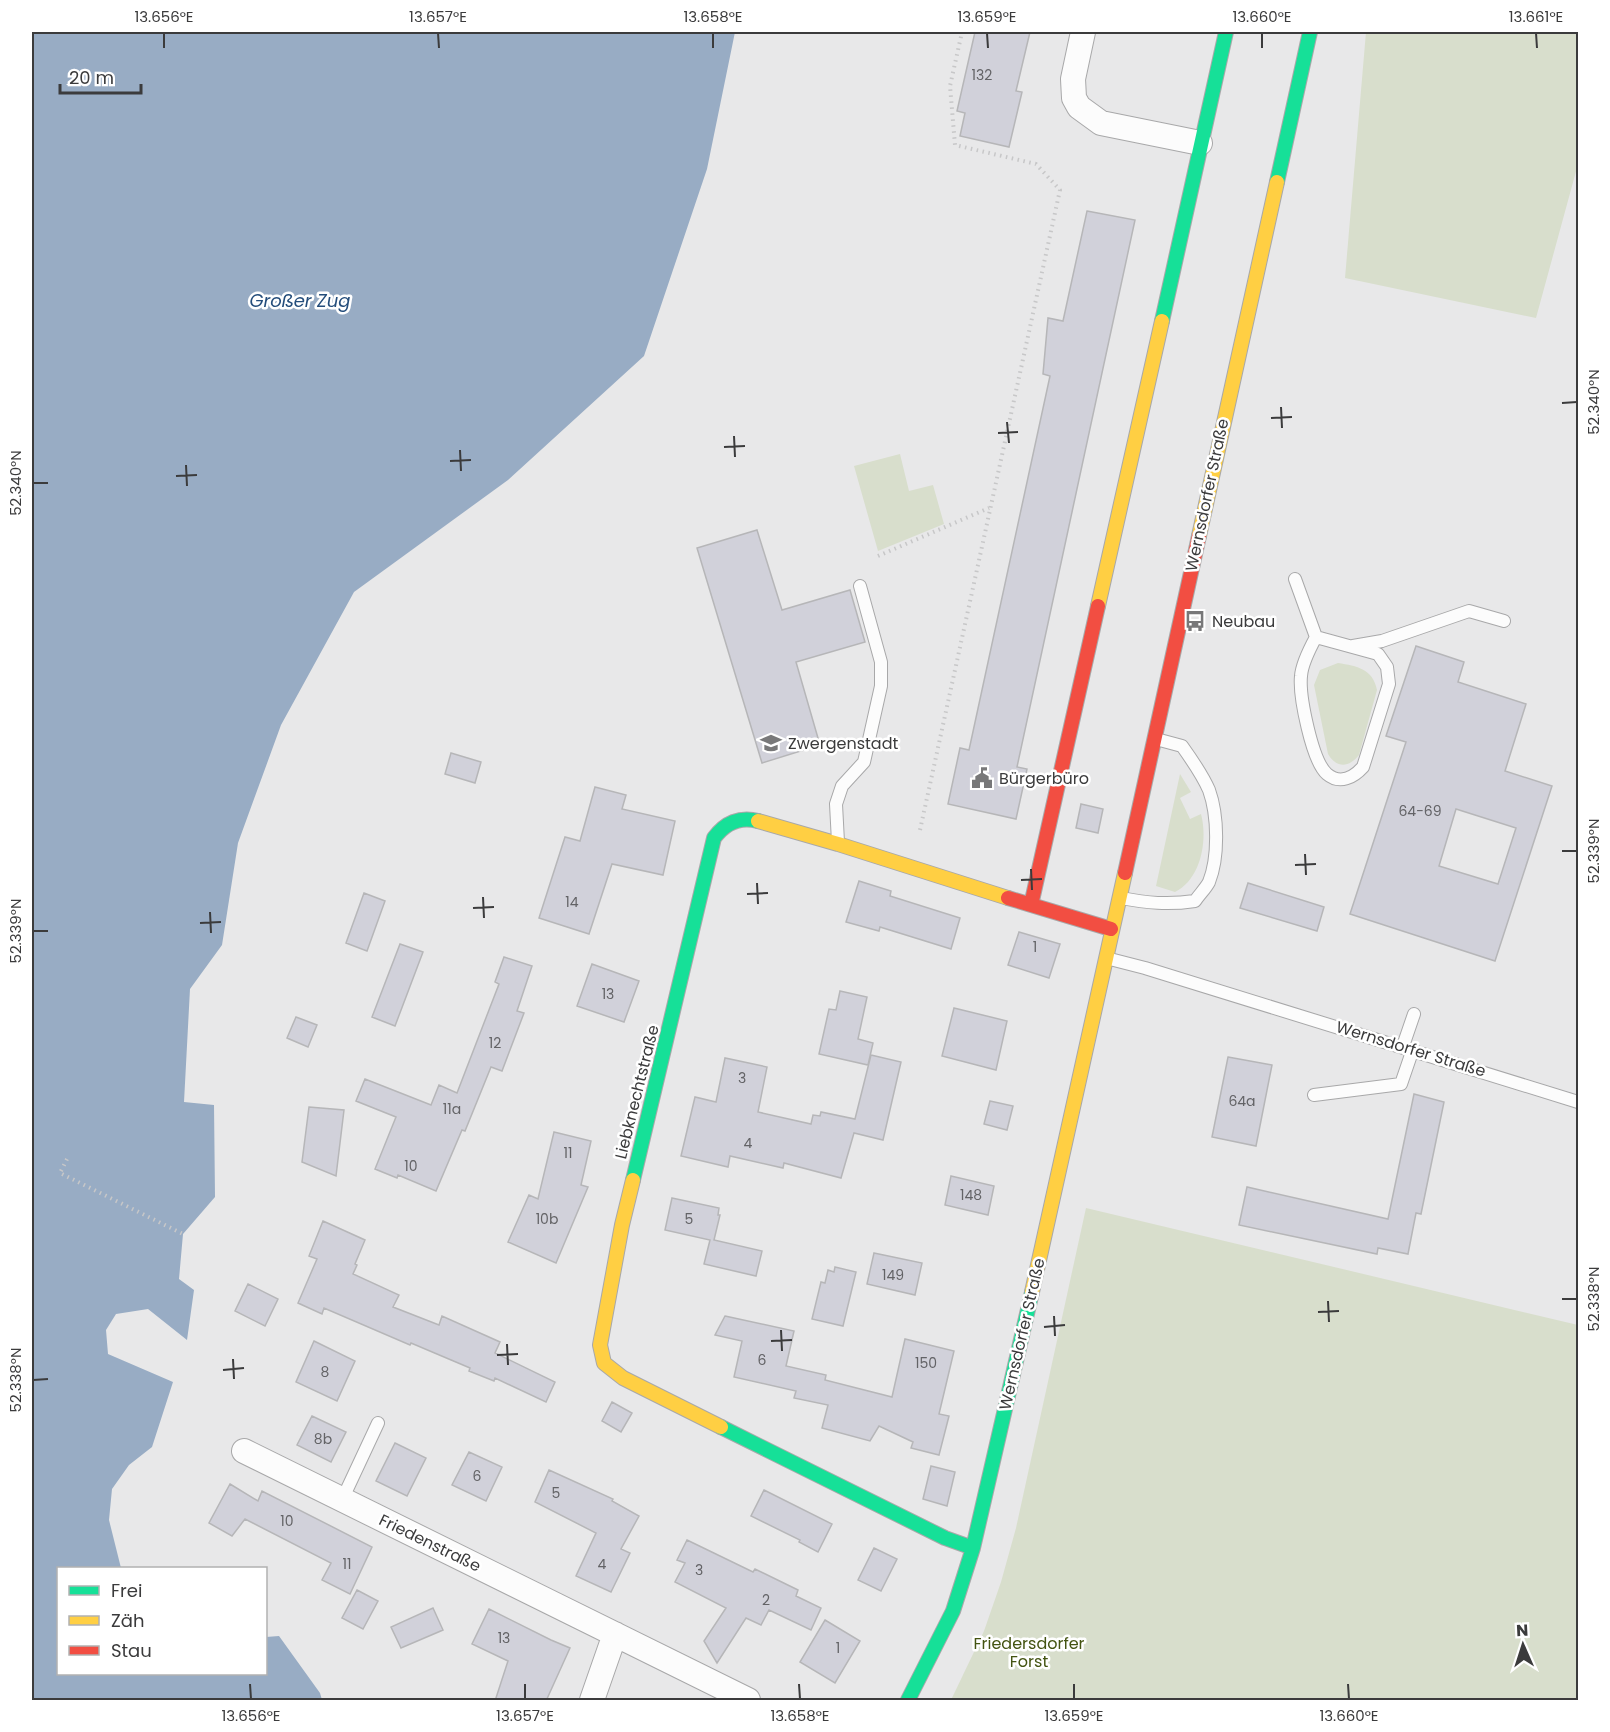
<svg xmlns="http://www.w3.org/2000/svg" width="1610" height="1732" viewBox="0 0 1610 1732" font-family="Poppins,sans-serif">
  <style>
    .green { fill: #d8decc }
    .water { fill: #98acc4 }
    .building { fill: #d1d1da; stroke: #b6b6b8; stroke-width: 1.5; fill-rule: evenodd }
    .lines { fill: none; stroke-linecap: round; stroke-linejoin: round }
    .lane-casing { stroke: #a8a8a9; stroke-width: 14 }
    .street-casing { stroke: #a8a8a9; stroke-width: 26 }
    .fast-casing { stroke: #a8a8a9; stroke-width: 16 }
    .slow-casing { stroke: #a8a8a9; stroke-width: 16 }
    .jam-casing { stroke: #a8a8a9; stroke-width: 16 }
    .path { stroke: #c7c7c8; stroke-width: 4; stroke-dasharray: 1.5 4.5; stroke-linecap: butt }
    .lane { stroke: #fcfcfc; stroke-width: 12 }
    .street { stroke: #fcfcfc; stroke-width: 24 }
    .fast { stroke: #16e098; stroke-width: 14 }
    .slow { stroke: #ffcf43; stroke-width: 14 }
    .jam { stroke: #f24e42; stroke-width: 14 }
    .ticks { fill: none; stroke: #3b3b3c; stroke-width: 2 }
    .labels { text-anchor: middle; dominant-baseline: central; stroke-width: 5; stroke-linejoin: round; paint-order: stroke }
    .number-label { font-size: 14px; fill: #636366 }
    .street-label { font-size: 16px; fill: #3b3b3c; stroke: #fff }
    .poi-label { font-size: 16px; fill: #3b3b3c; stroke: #fff; text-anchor: start }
    .park-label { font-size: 16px; fill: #445412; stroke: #fff }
    .water-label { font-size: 18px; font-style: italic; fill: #244d7b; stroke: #fff }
    .neatline { fill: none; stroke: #3b3b3c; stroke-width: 2 }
    .ticks-label { font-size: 15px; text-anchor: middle; fill: #3b3b3c }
  </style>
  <rect width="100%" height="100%" fill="#e8e8e9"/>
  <path class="green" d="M1366,32H1578V164L1536,318L1345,278Z
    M900,454L909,491L933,485L944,524L878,551L854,466Z
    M1338,663C1357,666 1373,669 1377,690L1359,755C1349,768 1336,768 1328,754L1314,685L1320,670Z
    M1180,774L1191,792L1180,798L1190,819L1201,814C1208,840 1201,879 1175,892L1156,886Z
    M1086,1208L1578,1325V1700H951L984,1631L1001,1582L1016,1528Z"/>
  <path class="water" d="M32,32H735L707,169L644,356L508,480L354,592L281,725L238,843L222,945L190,989L184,1102L214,1105L215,1197L183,1234L179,1279L194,1290L187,1340L148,1309L116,1314L106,1330L108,1354L173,1382L152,1447L129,1465L112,1489L109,1520L121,1568H58V1674H266V1637L279,1636L320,1693L322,1700H32Z"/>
  <path class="building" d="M975,32H1030L1016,91L1022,92L1009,147L960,136L965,113L957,111Z
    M1087,211L1135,220L1017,767L1027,769L1016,819L948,804L960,748L969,750L1050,376L1043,374L1048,318L1063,321Z
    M757,530L782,610L850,590L865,642L796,662L820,745L762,763L697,548Z
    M1416,646L1464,662L1458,682L1526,704L1505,771L1552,786L1495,961L1350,914L1406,742L1386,736ZM1456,809L1516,828L1498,884L1439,866Z
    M451,753L481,762L475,783L445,774Z
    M595,787L626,795L622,809L675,821L663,875L612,864L589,934L539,918L565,837L580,841Z
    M1081,804L1103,809L1098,833L1076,828Z
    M859,881L891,891L890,896L960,918L951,949L880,927L879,931L846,922Z
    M1248,883L1324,907L1317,931L1240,908Z
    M364,893L385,901L367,951L346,943Z
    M1019,932L1060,944L1049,978L1008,965Z
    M400,944L423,952L395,1026L372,1017Z
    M504,957L532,966L517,1011L524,1013L502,1071L491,1067L465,1131L462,1130L436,1191L398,1175L397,1178L375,1169L396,1117L356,1101L365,1079L431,1105L439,1085L457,1093L499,984L495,982Z
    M592,964L639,981L624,1022L577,1006Z
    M840,991L867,997L858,1039L873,1043L868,1065L819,1054L829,1009L836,1010Z
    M954,1008L1007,1021L996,1070L942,1056Z
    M296,1017L317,1025L308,1047L287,1038Z
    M871,1055L901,1062L883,1140L854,1133L841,1178L784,1163L783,1168L730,1156L728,1167L681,1156L695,1097L716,1102L725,1058L767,1067L758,1112L811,1124L813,1115L820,1116L821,1112L855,1119Z
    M1228,1057L1272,1065L1256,1146L1212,1137Z
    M1414,1094L1444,1102L1421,1214L1416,1213L1408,1254L1378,1248L1377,1254L1239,1225L1247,1187L1388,1219Z
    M990,1101L1013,1106L1007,1130L984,1124Z
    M309,1107L344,1110L336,1176L302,1162Z
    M554,1132L591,1141L581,1185L588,1187L556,1263L508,1242L529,1195L538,1199Z
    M951,1176L994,1186L988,1215L945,1205Z
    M672,1198L719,1208L718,1215H720L714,1240L762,1251L756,1276L704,1264L710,1240L665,1230Z
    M323,1221L365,1240L355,1264L357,1265L353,1274L399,1295L393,1307L439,1325L442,1316L500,1342L495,1353L555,1382L546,1402L495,1378L494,1381L469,1371L470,1368L411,1343L410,1345L324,1308L322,1314L298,1303L317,1259L309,1256Z
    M874,1253L922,1263L915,1295L867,1284Z
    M835,1267L856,1272L843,1326L812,1319L821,1282L825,1283L828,1270L834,1272Z
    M248,1284L278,1299L265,1326L235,1311Z
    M725,1316L794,1331L786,1366L826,1375L825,1380L892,1397L905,1339L954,1351L939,1414L949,1416L939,1455L911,1448L913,1442L879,1426L870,1441L822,1428L828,1405L794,1398L796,1391L734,1377L742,1341L715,1335Z
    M314,1341L355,1361L337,1401L296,1382Z
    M612,1402L632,1413L621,1432L602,1421Z
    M312,1416L346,1432L331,1462L297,1445Z
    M395,1443L426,1458L407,1496L376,1481Z
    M469,1452L502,1467L486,1501L452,1485Z
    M931,1466L955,1472L947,1506L923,1499Z
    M549,1470L613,1499L612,1501L639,1516L621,1549L630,1553L611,1592L576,1576L596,1533L535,1502Z
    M230,1484L258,1501L262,1491L372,1547L350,1594L322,1580L331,1563L245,1519L232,1536L209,1523Z
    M764,1490L832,1524L818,1552L799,1542L800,1540L751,1516Z
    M687,1540L753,1572L755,1569L798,1590L796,1596L821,1608L811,1630L769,1610L761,1625L746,1618L717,1663L704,1641L726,1608L675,1582L685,1563L677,1560Z
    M874,1548L897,1559L881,1591L858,1580Z
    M357,1590L378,1601L363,1629L342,1618Z
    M433,1608L443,1630L401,1648L391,1627Z
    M489,1609L551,1640L570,1648L546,1701H495L508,1661L472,1644Z
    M825,1620L860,1641L835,1683L800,1662Z"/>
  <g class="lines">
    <defs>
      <path id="lane" d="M1295,579L1316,637C1310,648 1302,663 1301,676C1299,696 1312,761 1327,774C1340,785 1354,777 1363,767L1389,684L1387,667L1378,654L1316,637
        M1353,646L1382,641L1469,611L1504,621
        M838,842L836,804L842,786L864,762L881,686V662L860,586
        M1121,898C1147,903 1168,905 1195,901C1199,895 1206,888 1209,882C1219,857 1218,815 1209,790C1202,774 1192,760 1182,746L1156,739
        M1106,958L1145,968L1578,1102
        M1403,1046L1414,1014
        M1314,1095L1401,1084L1413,1049
        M342,1500L378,1423"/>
      <path id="street" d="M1083,32L1073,79L1074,98L1079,107L1101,123L1200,143
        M244,1451L748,1700
        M592,1700L615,1634"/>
      <path id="fast" d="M1277,182L1310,32
        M1162,321L1226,32
        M633,1180L714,838C725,823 740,816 758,821
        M721,1427L945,1538L973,1548
        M908,1700L953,1611L973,1548L1032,1292"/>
      <path id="slow" d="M1199,536L1277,182
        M1098,606L1162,321
        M758,821L838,844L1008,898
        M633,1180L622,1225L600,1345L604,1363L623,1378L721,1427
        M1032,1292L1125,873"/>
      <path id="jam" d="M1125,873L1199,536
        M1008,898L1111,929
        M1031,905L1098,606"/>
    </defs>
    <use href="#lane" class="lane-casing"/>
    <use href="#street" class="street-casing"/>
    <use href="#fast" class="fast-casing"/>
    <use href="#slow" class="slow-casing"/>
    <use href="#jam" class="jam-casing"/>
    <path class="path" d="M878,556L989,508
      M920,830L1060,190L1036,164L955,145L950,86L962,32
      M67,1159L60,1173L183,1234"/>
    <use href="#lane" class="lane"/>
    <use href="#street" class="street"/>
    <use href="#fast" class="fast"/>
    <use href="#slow" class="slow"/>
    <use href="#jam" class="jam"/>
  </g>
  <path class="ticks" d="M164,33V48M438,33L439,48M713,33V48M987,33L988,48M1262,33V48M1536,33L1537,48M1562,403L1577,402M1281,407L1282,428M1271,418L1292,417M1007,422L1009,443M998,433L1018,432M734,436L735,457M724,447L745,446M460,450L461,471M450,461L471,460M186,465L187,486M176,476L197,475M33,483H48M1562,851H1577M1305,854L1306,875M1295,865L1316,864M1031,869L1032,890M1021,880L1042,879M757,883L758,904M747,894L768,893M483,897L484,918M473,908L494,907M210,912L211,933M200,923L221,922M33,931H48M1562,1299H1577M1328,1301L1329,1322M1318,1312L1339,1311M1054,1316L1055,1336M1044,1327L1065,1325M781,1330L782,1351M771,1341L792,1340M507,1344L508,1365M497,1355L518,1354M233,1359L234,1379M223,1370L244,1368M33,1380L48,1379M250,1684L251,1699M525,1684V1699M799,1684L800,1699M1074,1684V1699M1348,1684L1349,1699"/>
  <defs>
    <symbol id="bus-bare" viewBox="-9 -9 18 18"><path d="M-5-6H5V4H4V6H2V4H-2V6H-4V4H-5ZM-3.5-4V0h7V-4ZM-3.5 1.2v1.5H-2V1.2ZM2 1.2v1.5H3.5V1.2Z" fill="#787879" stroke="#fff" stroke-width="2.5" paint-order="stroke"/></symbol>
    <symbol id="school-bare" viewBox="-9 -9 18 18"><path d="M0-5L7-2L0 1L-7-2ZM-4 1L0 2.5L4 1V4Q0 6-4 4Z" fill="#787879" stroke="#fff" stroke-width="2.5" paint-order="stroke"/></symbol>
    <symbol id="civic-bare" viewBox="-9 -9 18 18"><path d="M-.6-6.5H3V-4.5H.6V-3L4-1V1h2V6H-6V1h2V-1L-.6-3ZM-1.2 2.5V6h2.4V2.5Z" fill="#787879" stroke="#fff" stroke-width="2.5" paint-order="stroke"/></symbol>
  </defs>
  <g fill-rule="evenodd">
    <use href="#bus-bare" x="1180" y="606" width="30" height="30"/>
    <use href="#school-bare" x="756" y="728" width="30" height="30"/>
    <use href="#civic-bare" x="967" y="763" width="30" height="30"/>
  </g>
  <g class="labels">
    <g class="number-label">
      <text x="982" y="75">132</text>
      <text x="1420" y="811">64-69</text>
      <text x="572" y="902">14</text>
      <text x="1035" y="947">1</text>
      <text x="608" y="994">13</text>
      <text x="495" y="1043">12</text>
      <text x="742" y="1078">3</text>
      <text x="1242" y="1101">64a</text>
      <text x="452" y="1109">11a</text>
      <text x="748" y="1143">4</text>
      <text x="568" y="1153">11</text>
      <text x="411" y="1166">10</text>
      <text x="971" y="1195">148</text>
      <text x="547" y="1219">10b</text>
      <text x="689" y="1219">5</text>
      <text x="893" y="1275">149</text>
      <text x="762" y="1360">6</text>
      <text x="926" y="1363">150</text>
      <text x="325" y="1372">8</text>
      <text x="323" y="1439">8b</text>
      <text x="477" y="1476">6</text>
      <text x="556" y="1493">5</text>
      <text x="287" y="1521">10</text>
      <text x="347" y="1564">11</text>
      <text x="602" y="1564">4</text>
      <text x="699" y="1570">3</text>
      <text x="766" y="1600">2</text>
      <text x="504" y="1638">13</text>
      <text x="838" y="1648">1</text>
    </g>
    <g class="street-label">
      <text transform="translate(1207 495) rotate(-78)">Wernsdorfer Straße</text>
      <text transform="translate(1411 1049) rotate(17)">Wernsdorfer Straße</text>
      <text transform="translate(637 1092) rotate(-76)">Liebknechtstraße</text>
      <text transform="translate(1022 1334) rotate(-77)">Wernsdorfer Straße</text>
      <text transform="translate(430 1543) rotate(26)">Friedenstraße</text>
    </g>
    <g class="poi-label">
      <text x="1212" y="621">Neubau</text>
      <text x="788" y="743">Zwergenstadt</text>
      <text x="999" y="778">Bürgerbüro</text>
    </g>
    <g class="park-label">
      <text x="1029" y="1643">Friedersdorfer<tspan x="1029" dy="18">Forst</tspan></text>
    </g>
    <g class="water-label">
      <text x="300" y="300">Großer Zug</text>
    </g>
  </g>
  <rect width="1610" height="1732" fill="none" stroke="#ffffff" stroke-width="66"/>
  <rect x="57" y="1567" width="210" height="108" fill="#ffffff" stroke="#b1b1b1" stroke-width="1.5"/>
  <rect x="69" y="1586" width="30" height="9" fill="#16e098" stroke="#b1b1b1" stroke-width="1.5"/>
  <text x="111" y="1597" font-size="18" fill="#3b3b3c">Frei</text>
  <rect x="69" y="1616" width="30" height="9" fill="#ffcf43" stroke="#b1b1b1" stroke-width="1.5"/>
  <text x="111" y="1627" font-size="18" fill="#3b3b3c">Zäh</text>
  <rect x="69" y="1646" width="30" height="9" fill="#f24e42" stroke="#b1b1b1" stroke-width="1.5"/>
  <text x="111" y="1657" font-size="18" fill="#3b3b3c">Stau</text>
  <g transform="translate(1523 1645) rotate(357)" stroke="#ffffff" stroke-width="4.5" paint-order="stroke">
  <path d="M0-4.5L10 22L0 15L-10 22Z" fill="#3b3b3c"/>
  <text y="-9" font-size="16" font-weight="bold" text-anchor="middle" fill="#3b3b3c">N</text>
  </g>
  <path d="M60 84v9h81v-9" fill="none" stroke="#3b3b3c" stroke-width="3"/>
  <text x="69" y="84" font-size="18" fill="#3b3b3c" stroke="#ffffff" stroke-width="4.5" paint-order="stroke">20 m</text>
  <rect x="33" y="33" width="1544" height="1666" class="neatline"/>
  <g class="ticks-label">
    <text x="164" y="22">13.656°E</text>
    <text x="438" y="22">13.657°E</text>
    <text x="713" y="22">13.658°E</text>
    <text x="987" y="22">13.659°E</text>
    <text x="1262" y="22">13.660°E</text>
    <text x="1536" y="22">13.661°E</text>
    <text transform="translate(1594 402) rotate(-90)" y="5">52.340°N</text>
    <text transform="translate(16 483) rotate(-90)" y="5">52.340°N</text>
    <text transform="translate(1594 851) rotate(-90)" y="5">52.339°N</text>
    <text transform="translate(16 931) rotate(-90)" y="5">52.339°N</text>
    <text transform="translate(1594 1299) rotate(-90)" y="5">52.338°N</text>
    <text transform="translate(16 1380) rotate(-90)" y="5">52.338°N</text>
    <text x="251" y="1721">13.656°E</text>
    <text x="525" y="1721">13.657°E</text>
    <text x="800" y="1721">13.658°E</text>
    <text x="1074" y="1721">13.659°E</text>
    <text x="1349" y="1721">13.660°E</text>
  </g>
</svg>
